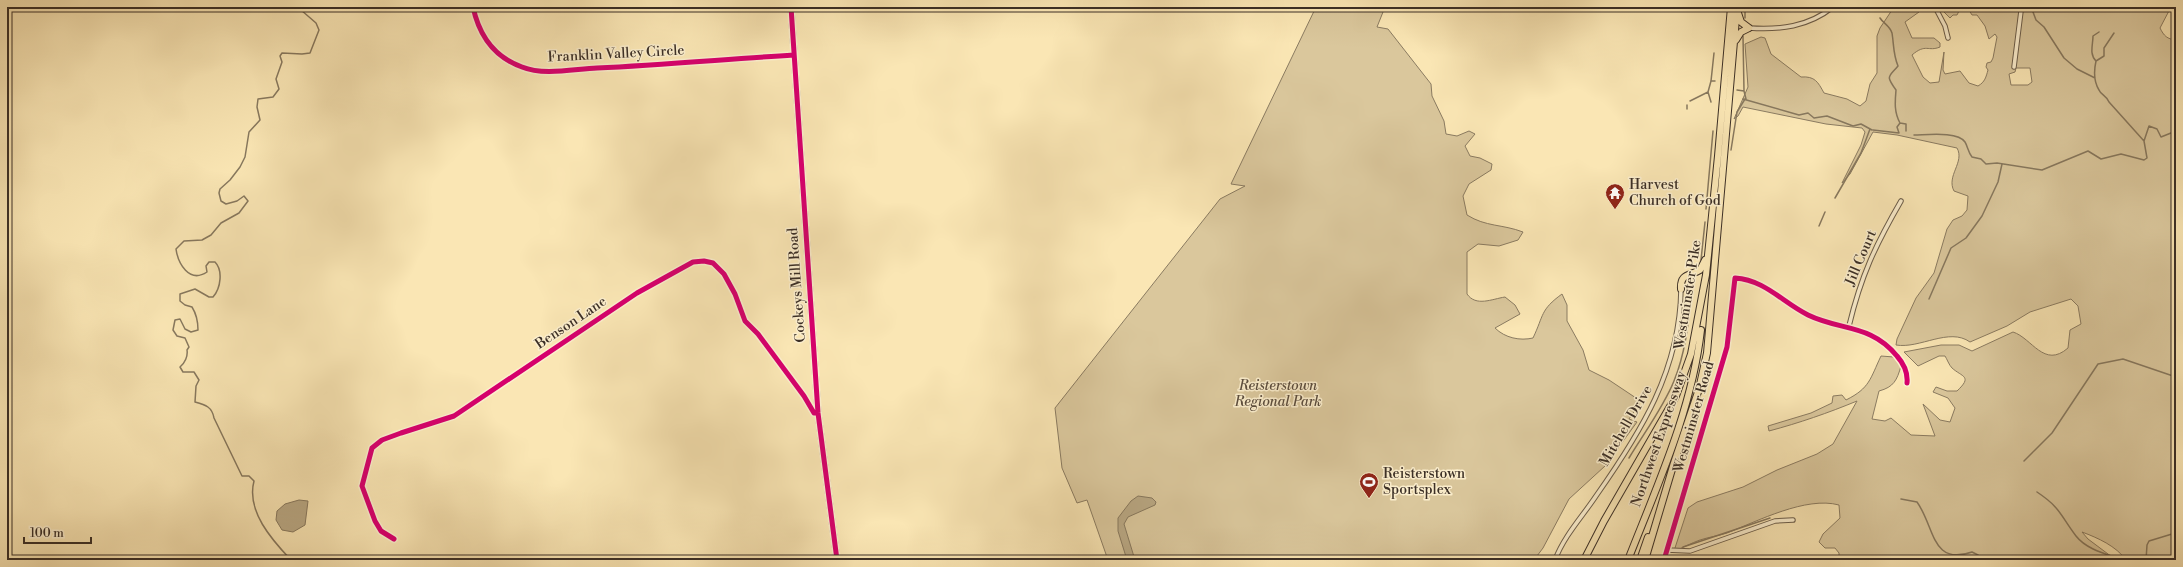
<svg xmlns="http://www.w3.org/2000/svg" width="2183" height="567" viewBox="0 0 2183 567" font-family="'Libre Bodoni',serif">
  <style>
    .green { fill: #dac79c; stroke: #8a7b61; fill-rule: evenodd }
    .water { fill: #b9a884; stroke: #87785e }
    .lines { fill: none; stroke-linecap: round; stroke-linejoin: round }
    .stream { stroke: #87785e; stroke-width: 1.5 }
    .street-casing { stroke: #6b5d4a; stroke-width: 5.5 }
    .secondary-casing { stroke: #3b2f26; stroke-width: 7 }
    .highway-casing { stroke: #3b2f26; stroke-width: 8 }
    .street { stroke: #fcefce; stroke-width: 3.5 }
    .secondary { stroke: #fcefce; stroke-width: 5 }
    .highway { stroke: #fae6b4; stroke-width: 6 }
    .cycleway-casing { stroke: #fcefce; stroke-width: 8 }
    .cycleway { stroke: #d6006c; stroke-width: 5 }
    .labels { text-anchor: middle; dominant-baseline: central; stroke-width: 3; stroke-linejoin: round; paint-order: stroke }
    .street-label { font-size: 14px; fill: #3b2f26; stroke: #fcefce }
    .poi-label { font-size: 14px; fill: #3b2f26; stroke: #fcefce; text-anchor: start }
    .park-label { font-size: 14px; font-style: italic; fill: #5b4d3e; stroke: #fcefce }
  </style>
  <rect width="100%" height="100%" fill="#fae6b4"/>
  <filter id="stains"><feTurbulence type="fractalNoise" baseFrequency=".005" numOctaves="4"/><feColorMatrix values="0 0 0 0 .2 0 0 0 0 .09 0 0 0 0 .02 0 0 0 .5 -.17"/></filter>
  <radialGradient id="worn" r=".72"><stop offset=".6" stop-color="#630" stop-opacity="0"/><stop offset="1" stop-color="#630" stop-opacity=".3"/></radialGradient>
  <path class="green" d="M1316,7H1385L1377,27L1388,29L1431,84L1432,96L1444,121L1446,134L1457,136L1469,131L1475,134L1465,146L1470,156L1480,158L1492,164L1491,170L1469,184L1463,196L1467,215C1486,227 1502,224 1523,232L1518,240L1499,246L1478,244L1467,252V294C1476,307 1492,299 1505,297L1515,305L1520,314L1495,328C1505,338 1520,341 1533,338C1544,315 1540,310 1562,294L1567,305V321L1583,350L1589,370L1609,380L1636,398L1642,400L1629,419L1637,422L1605,466L1569,499L1543,548L1534,560H1108L1087,500L1077,503L1062,468L1055,408L1220,199L1245,186L1231,184Z
    M1900,7H1917L1920,9L1919,12L1905,22L1912,38H1934L1940,43V47C1928,52 1926,43 1912,55L1923,77L1930,83L1939,82L1944,52L1943,70L1945,74L1960,71L1969,83L1978,86C1985,82 1986,77 1988,70L1986,67L1987,63L1991,62L1993,58L1997,37L1995,34L1989,39L1985,26L1977,15H1972L1967,7H2037L2041,10L2051,7H2171L2160,28C2164,36 2167,39 2176,40V560H2126C2116,546 2098,538 2082,532L2088,539L2116,560H1839V553L1835,548H1825L1819,542L1823,534L1840,518L1839,505C1806,496 1758,521 1727,533C1718,536 1709,537 1700,540C1691,543 1683,548 1674,551L1688,508L1697,502L1743,487L1777,470L1817,454L1833,444L1857,401C1828,413 1799,423 1769,431L1768,426L1811,413L1832,403L1833,396L1842,395L1846,400C1870,388 1870,379 1881,356L1894,357L1901,366C1897,380 1894,387 1879,391L1872,419L1885,421L1891,418L1911,435L1935,436L1923,404L1940,420L1950,422L1955,408L1948,398L1933,392L1936,387L1947,391H1957C1973,376 1962,377 1952,368C1949,365 1947,359 1945,356H1939L1918,366L1904,352L1941,345H1959L1972,351L2013,332C2032,338 2044,369 2068,348L2070,330L2081,324L2078,306L2071,299L2030,312L2007,326L1970,342C1949,327 1920,349 1896,345L1897,339L1916,298L1934,273L1947,229L1953,220L1962,216L1967,210L1968,196L1954,191C1946,176 1965,162 1957,148L1897,135L1873,132L1850,174L1842,183L1861,145L1865,132L1862,128L1826,124L1743,107L1738,116L1734,119L1748,87L1745,44L1761,37L1765,38L1771,54L1801,77C1815,76 1818,82 1824,93L1847,99L1860,106L1866,101L1870,84L1877,73V36L1880,28L1892,10ZM2016,68H2030L2032,82L2028,85H2011L2009,74L2015,72Z
    M1943,7H1966L1959,11L1957,15H1953L1950,18L1943,11Z"/>
  <path class="water" d="M1138,496L1152,498L1156,502L1155,505L1128,517L1124,524L1135,560H1127L1118,531V518L1131,501Z
    M299,500L308,501L305,525L293,532L282,530L276,520L277,511L285,504Z"/>
  <g class="lines">
    <path class="stream" d="M328,7L331,9L334,7
      M1745,7V18
      M2033,12L2036,20L2044,27L2064,58L2077,69L2095,78
      M1880,18C1883,23 1890,26 1892,33C1894,45 1893,54 1898,66C1889,77 1885,75 1896,90C1895,102 1894,112 1900,123L1906,124V131
      M2099,32L2093,36C2093,45 2089,54 2096,61C2094,70 2094,82 2099,90C2101,95 2106,95 2109,102L2144,141
      M1743,36L1744,91L1746,99
      M2096,61L2104,56V48L2114,33
      M1711,81H1715
      M1737,90L1744,91
      M1743,99L1799,115L1808,113L1814,118L1827,116L1853,126L1861,124L1872,130
      M1690,101L1708,92
      M1711,102L1708,92L1711,81L1714,53
      M1687,109V105
      M1873,130L1899,133L1897,127L1900,123
      M1914,135C1926,135 1958,131 1965,142C1968,147 1968,152 1972,157L1981,159L1986,164L1997,163L2042,170L2088,151L2101,159L2121,154L2144,160L2147,158L2144,141L2149,126L2157,129L2161,137L2176,131
      M1731,150L1737,112L1745,99
      M1835,198L1861,153L1870,129
      M1706,209L1713,131
      M1819,226L1825,212
      M1701,260L1705,222
      M1929,299L1951,248L1966,238L1982,216L1998,182L2002,164
      M1629,458C1644,433 1663,408 1674,381C1687,349 1689,315 1693,281
      M2024,461L2052,433L2098,364L2123,359L2176,377
      M2037,492C2061,508 2060,515 2076,536C2087,550 2107,554 2123,560
      M1901,499L1917,502C1935,527 1931,566 1972,552L1978,555L1983,560
      M1683,547L1770,518
      M291,560C272,540 246,511 254,481L249,476H242L214,418C212,407 206,405 195,402L196,386L199,380L194,372H183L180,367C185,363 188,356 187,350L189,347L185,338L177,336L173,330L175,320L180,319L185,329L191,332L198,330C198,321 197,315 192,307L185,305L180,301V294L195,289L209,297H213C221,288 223,270 215,262H209L206,266L207,272C189,284 178,263 176,249L184,241L202,240L211,235L221,223L239,213L248,201L244,196L237,201L226,204L221,201L219,193L220,189L230,180L240,167L245,157L249,132L260,120L257,107L258,99L273,97L279,89L276,79L282,62L280,56L282,53L302,54L310,53L319,30L316,23L301,10V7
      M2146,560L2147,545L2149,541L2172,534L2176,529"/>
    <defs>
      <path id="street" d="M473,7C479,35 494,57 522,67C544,76 574,69 597,68C663,65 728,59 794,55
        M1935,7L1945,26L1948,38
        M1749,28C1780,30 1808,27 1833,7
        M2014,67L2021,11L2020,7
        M1849,326C1861,276 1875,246 1901,201
        M394,539L381,531L375,521L362,486L372,448L382,440L401,433L454,416L637,293L693,262L704,261L713,263L724,274L735,294L745,321L758,334L804,396L814,413H818
        M1667,550L1690,551L1775,521L1793,520
        M1555,560C1564,536 1582,517 1596,496C1641,432 1680,370 1681,289
        M1664,560L1727,347L1735,278C1765,280 1782,302 1808,315C1841,331 1871,324 1897,356C1904,364 1908,373 1907,383"/>
      <path id="secondary" d="M791,7L818,413L837,560"/>
      <path id="highway" d="M1738,13L1741,22L1749,28
        M1736,40L1741,32L1749,28
        M1681,289C1680,273 1690,276 1700,270L1705,260
        M1584,560L1604,521L1676,396L1691,354L1706,275L1718,156L1731,7
        M1628,560C1657,486 1692,410 1701,330
        M1640,560L1648,537
        M1645,560L1673,466L1699,389L1707,353L1737,7"/>
    </defs>
    <use href="#street" class="street-casing"/>
    <use href="#secondary" class="secondary-casing"/>
    <use href="#highway" class="highway-casing"/>
    <use href="#street" class="street"/>
    <use href="#secondary" class="secondary"/>
    <use href="#highway" class="highway"/>
    <defs>
      <path id="cycleway" d="M473,7C479,35 494,57 522,67C544,76 574,69 597,68C663,65 728,59 794,55
        M791,7L818,413L837,560
        M394,539L381,531L375,521L362,486L372,448L382,440L401,433L454,416L637,293L693,262L704,261L713,263L724,274L735,294L745,321L758,334L804,396L814,413H818
        M1664,560L1727,347L1735,278C1765,280 1782,302 1808,315C1841,331 1871,324 1897,356C1904,364 1908,373 1907,383"/>
    </defs>
    <use href="#cycleway" class="cycleway-casing"/>
    <use href="#cycleway" class="cycleway"/>
  </g>
  <defs>
    <symbol id="temple-pin" viewBox="-11 -11 22 30"><path d="M0 17L-7.5 6A9.5 9.5 0 1 1 7.5 6Z" fill="#8f2418" stroke="#fcefce"/><path d="M0-6L5-2H3V0L6.5 2.5H4V6H1.5V3h-3V6H-4V2.5H-6.5L-3 0V-2H-5Z" fill="#fff"/></symbol>
    <symbol id="stadium-pin" viewBox="-11 -11 22 30"><path d="M0 17L-7.5 6A9.5 9.5 0 1 1 7.5 6Z" fill="#8f2418" stroke="#fcefce"/><path d="M0-5a6.5 5 0 1 0 0 10a6.5 5 0 1 0 0-10ZM-3.5-1.8h7v3.6h-7Z" fill="#fff"/></symbol>
  </defs>
  <g fill-rule="evenodd">
    <use href="#temple-pin" x="1604" y="182" width="22" height="30"/>
    <use href="#stadium-pin" x="1358" y="471" width="22" height="30"/>
  </g>
  <g class="labels">
    <g class="street-label">
      <text transform="translate(616 54) rotate(-3)">Franklin Valley Circle</text>
      <text transform="translate(1861 258) rotate(-67)">Jill Court</text>
      <text transform="translate(797 285) rotate(-94)">Cockeys Mill Road</text>
      <text transform="translate(1688 295) rotate(-81)">Westminster Pike</text>
      <text transform="translate(571 323) rotate(-34)">Benson Lane</text>
      <text transform="translate(1694 417) rotate(-74)">Westminster Road</text>
      <text transform="translate(1626 426) rotate(-60)">Mitchell Drive</text>
      <text transform="translate(1659 439) rotate(-71)">Northwest Expressway</text>
    </g>
    <g class="poi-label">
      <text x="1629" y="185">Harvest<tspan x="1629" dy="16">Church of God</tspan></text>
      <text x="1383" y="474">Reisterstown<tspan x="1383" dy="16">Sportsplex</tspan></text>
    </g>
    <g class="park-label">
      <text x="1278" y="386">Reisterstown<tspan x="1278" dy="16">Regional Park</tspan></text>
    </g>
  </g>
  <rect width="2183" height="567" fill="none" stroke="#fae6b4" stroke-width="24"/>
  <rect x="8" y="8" width="2167" height="551" fill="none" stroke="#3b2f26" stroke-width="2"/>
  <rect x="12" y="12" width="2159" height="543" fill="none" stroke="#3b2f26"/>
  <path d="M24 537v6h67v-6" fill="none" stroke="#3b2f26" stroke-width="2"/>
  <text x="30" y="537" font-size="12" fill="#3b2f26" stroke="#fcefce" stroke-width="3" paint-order="stroke">100 m</text>
  <rect width="100%" height="100%" filter="url(#stains)"/>
  <rect width="100%" height="100%" fill="url(#worn)"/>
</svg>
